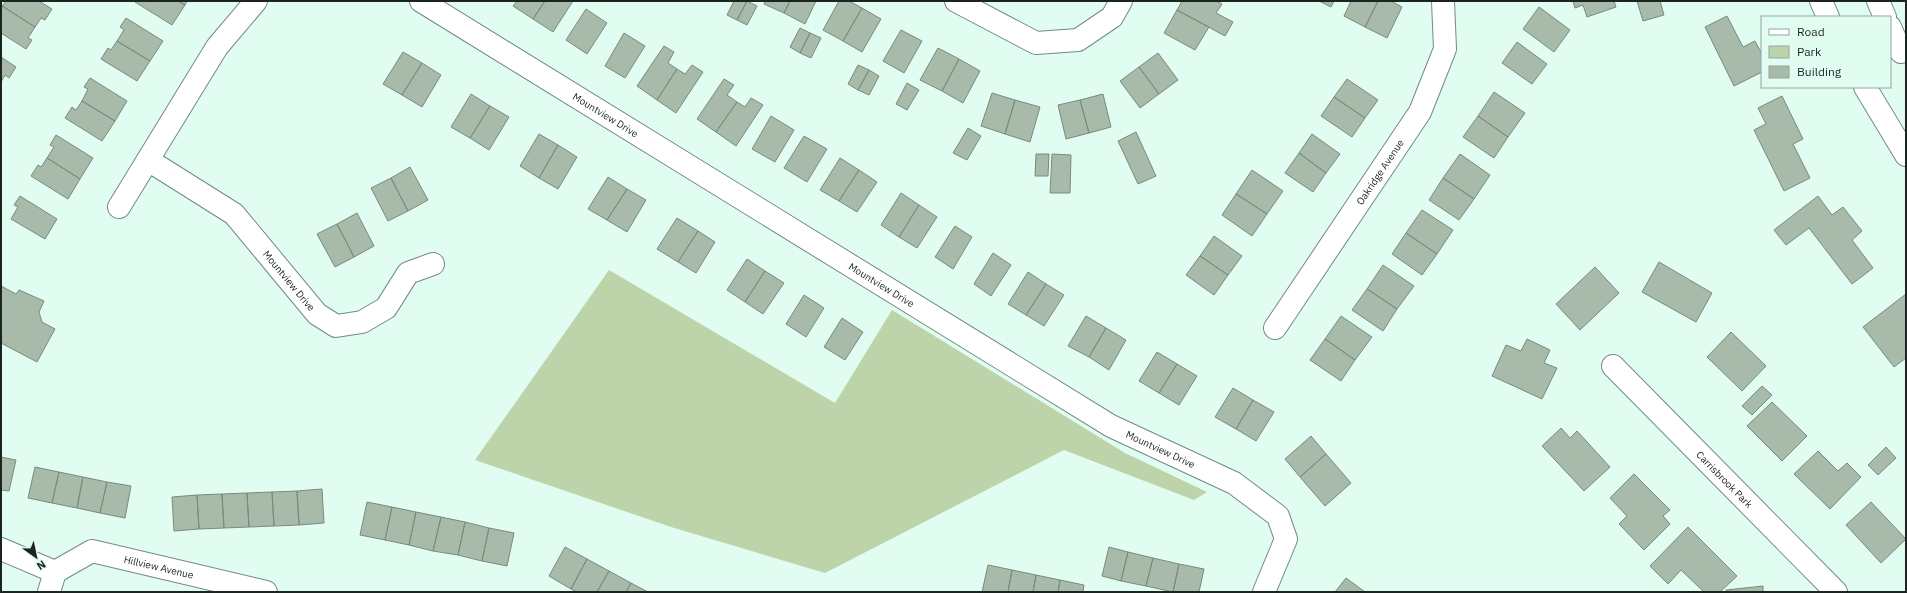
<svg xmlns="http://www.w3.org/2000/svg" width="1907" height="593" viewBox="0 0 1907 593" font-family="'IBM Plex Sans',sans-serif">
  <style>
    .green { fill: #bdd3aa }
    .building { fill: #a8bbaa; stroke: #798b7b }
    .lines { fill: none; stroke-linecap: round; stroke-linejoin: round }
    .minor-casing { stroke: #738b81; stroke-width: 24 }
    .minor { stroke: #fff; stroke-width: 22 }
    .labels { text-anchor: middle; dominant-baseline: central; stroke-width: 4; stroke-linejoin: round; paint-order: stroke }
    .street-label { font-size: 10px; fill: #1b2420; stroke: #e1fcf0 }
  </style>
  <rect width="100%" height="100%" fill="#e1fcf0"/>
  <path class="green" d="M609,270L835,403L892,310L1125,453L1207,492L1194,500L1064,450L825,573L671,527L475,460Z"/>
  <path class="building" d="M6,1H39L52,9L45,20L41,18L35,27L2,6Z
    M136,1H178L185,5L172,25L135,2Z
    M178,1H187L185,5Z
    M517,1H545L533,19L513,6Z
    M545,1H573L553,32L533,19Z
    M734,1H747L737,20L727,15Z
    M747,1L757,6L747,25L737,20Z
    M765,1H790L784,13L764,4Z
    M790,1H816L805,24L784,13Z
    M839,1H849L862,8L843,41L823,30Z
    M1182,1H1217L1222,4L1216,13L1233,22L1225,36L1177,10Z
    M1319,1H1334L1331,7Z
    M1351,1H1378L1365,27L1344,16Z
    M1378,1H1391L1402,7L1387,38L1365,27Z
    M1573,1H1614L1616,7L1587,17L1583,5L1575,8Z
    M1637,1H1660L1664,15L1643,21Z
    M2,6L35,27L28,38L32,40L26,49L1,33V8Z
    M1539,7L1570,30L1554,52L1523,29Z
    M862,8L881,19L862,52L843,41Z
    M586,9L607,23L587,54L566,40Z
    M1177,10L1209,27L1195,50L1164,33Z
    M1727,16L1743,47L1755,41L1762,54V72L1734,86L1705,27Z
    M126,18L163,41L150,61L117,41L124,30L120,27Z
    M800,28L810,33L800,53L790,47Z
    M901,30L922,41L904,73L883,61Z
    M624,33L645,46L625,78L605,66Z
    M810,33L821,38L811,58L800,53Z
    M117,41L150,61L137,81L101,59L108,48L111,50Z
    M1517,42L1547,64L1532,84L1502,63Z
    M664,46L674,52L668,63L677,69L657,100L637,86Z
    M938,48L959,59L942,91L920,80Z
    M403,52L422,63L402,95L383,84Z
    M1158,53L1178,80L1159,94L1139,67Z
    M1,57L16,67L9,78L5,75L1,82Z
    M959,59L980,71L963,103L942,91Z
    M422,63L441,75L422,107L402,95Z
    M692,65L703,72L676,113L657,100L677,69L685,74Z
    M858,65L869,70L858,90L848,84Z
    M1139,67L1159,94L1140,108L1120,81Z
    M869,70L879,76L869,95L858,90Z
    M90,78L127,101L115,121L82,101L88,89L84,87Z
    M724,79L734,85L727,95L737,102L716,132L697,119Z
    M1347,79L1378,100L1365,118L1334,97Z
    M907,83L919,90L907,110L896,104Z
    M1494,92L1525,113L1508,137L1478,116Z
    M992,93L1015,100L1005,134L981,126Z
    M471,94L490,106L470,138L451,127Z
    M1103,94L1111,127L1089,133L1080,100Z
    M1782,96L1803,139L1793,144L1810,178L1784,191L1754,130L1766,124L1758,108Z
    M1334,97L1365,118L1352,137L1321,116Z
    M751,98L763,105L736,146L716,132L737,102L745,107Z
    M1015,100L1040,107L1030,142L1005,134Z
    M1080,100L1089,133L1066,139L1058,105Z
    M82,101L115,121L102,141L65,118L72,107L76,110Z
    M490,106L509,117L489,150L470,138Z
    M771,116L794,130L775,162L752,149Z
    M1478,116L1508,137L1494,158L1463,137Z
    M968,128L981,136L967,160L953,153Z
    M1136,132L1156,176L1138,184L1118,141Z
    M539,134L558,145L539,178L520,166Z
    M1312,134L1340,154L1326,173L1299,153Z
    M56,135L93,158L80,179L47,158L54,147L50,145Z
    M804,136L827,149L807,182L784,168Z
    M558,145L577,157L558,189L539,178Z
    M1299,153L1326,173L1313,192L1285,173Z
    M1036,154H1049L1048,176H1035Z
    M1052,154L1071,155L1070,193H1050Z
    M1460,154L1490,175L1474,199L1443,178Z
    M47,158L80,179L68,199L31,176L38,165L41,167Z
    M840,158L859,170L839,201L820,190Z
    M410,167L428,200L408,211L391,178Z
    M859,170L877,182L857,212L839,201Z
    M1252,170L1283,191L1267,214L1236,194Z
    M608,177L627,189L607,220L588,209Z
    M391,178L408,211L388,221L371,188Z
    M1443,178L1474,199L1459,220L1429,200Z
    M627,189L646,200L627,232L607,220Z
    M901,193L919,205L899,237L881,225Z
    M1236,194L1267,214L1252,236L1222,215Z
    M20,196L57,219L45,239L11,219L18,207L14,205Z
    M1818,196L1832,215L1843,207L1862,231L1852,240L1873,268L1852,284L1809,228L1786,245L1774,230Z
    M919,205L937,217L917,248L899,237Z
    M1422,210L1453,230L1437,254L1406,233Z
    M357,213L374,246L354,257L337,224Z
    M677,218L698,231L678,262L657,249Z
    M337,224L354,257L335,267L317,234Z
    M955,226L972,237L953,269L935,257Z
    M698,231L715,242L696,273L678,262Z
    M1406,233L1437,254L1422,275L1392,254Z
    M1214,236L1242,256L1228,275L1200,256Z
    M993,253L1011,265L991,296L974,284Z
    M1200,256L1228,275L1214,295L1186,275Z
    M747,259L765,271L745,302L727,290Z
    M1659,262L1712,293L1696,322L1642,292Z
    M1383,265L1414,286L1397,309L1367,289Z
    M1595,267L1619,293L1580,330L1556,304Z
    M765,271L784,283L763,314L745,302Z
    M1028,272L1046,284L1026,315L1008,304Z
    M1046,284L1064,295L1044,326L1026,315Z
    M1,286L16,294L19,290L44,301L39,312L42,322L55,329L37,362L1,343Z
    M1367,289L1397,309L1383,331L1352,310Z
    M1906,294V358L1894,367L1863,327Z
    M804,295L824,308L806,337L786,324Z
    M1086,316L1106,328L1089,357L1068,346Z
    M1341,316L1372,337L1355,360L1325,339Z
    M842,318L863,332L845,360L824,347Z
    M1106,328L1126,340L1109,370L1089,357Z
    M1731,332L1766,366L1742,391L1707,357Z
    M1325,339L1355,360L1341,381L1310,360Z
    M1527,339L1550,350L1544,363L1557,368L1542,399L1492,376L1506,345L1521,351Z
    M1157,352L1177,364L1159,393L1139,381Z
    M1177,364L1197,376L1179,405L1159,393Z
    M1762,386L1772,395L1752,415L1742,406Z
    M1233,388L1253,400L1236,429L1215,417Z
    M1253,400L1274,412L1256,441L1236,429Z
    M1772,402L1807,436L1782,461L1747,426Z
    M1561,428L1570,438L1577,431L1610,467L1584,491L1542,446Z
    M1311,436L1326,454L1300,477L1285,459Z
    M1886,447L1896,458L1878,475L1868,465Z
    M1818,451L1838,471L1847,463L1861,477L1830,509L1794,474Z
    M1326,454L1351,483L1325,506L1300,477Z
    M1,457L16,460L9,491L1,490Z
    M35,467L59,472L52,503L28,498Z
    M59,472L83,477L77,508L52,503Z
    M1634,474L1670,510L1663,516L1670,524L1644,550L1619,524L1627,516L1610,498Z
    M83,477L107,482L100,513L77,508Z
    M107,482L131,486L125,518L100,513Z
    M322,489L324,523L299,525L297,491Z
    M297,491L299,525L274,526L272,492Z
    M272,492L274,526L249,527L247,493Z
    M247,493L249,527L224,528L222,494Z
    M222,494L224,528L199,529L197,495Z
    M197,495L199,529L174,531L172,497Z
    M367,502L392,507L385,540L360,535Z
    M1871,502L1906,539L1881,563L1846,525Z
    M392,507L416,512L409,545L385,540Z
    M416,512L441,517L433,551L409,545Z
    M441,517L465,522L458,555L433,551Z
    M465,522L489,528L482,561L458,555Z
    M1688,527L1737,576L1720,592H1704L1681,570L1668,584L1650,566Z
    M489,528L514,533L507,566L482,561Z
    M565,547L587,559L571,589L549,576Z
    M1109,547L1128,552L1121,581L1102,576Z
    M1128,552L1153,558L1146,586L1121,581Z
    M1153,558L1179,564L1173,592L1146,586Z
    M587,559L609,571L597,592H577L571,589Z
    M1179,564L1204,569L1199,592H1173Z
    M988,565L1012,570L1008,592H982Z
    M1012,570L1036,575L1033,592H1008Z
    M609,571L631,583L626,592H597Z
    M1036,575L1060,580L1058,592H1033Z
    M1346,578L1365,592H1335Z
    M1060,580L1084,585L1083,592H1058Z
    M631,583L648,592H626Z
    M1763,586V592H1726V590Z"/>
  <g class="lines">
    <defs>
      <g id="minor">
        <path id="s1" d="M421,1L1111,426L1234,483L1278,516L1286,539L1264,592"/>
        <path d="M956,1L1036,43L1078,40L1112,17L1121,1"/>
        <path d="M1821,1L1828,17"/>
        <path d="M1878,1L1885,17"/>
        <path d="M1890,27L1901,52"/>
        <path d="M1865,87L1906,155"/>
        <path id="s2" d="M148,160L234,214L317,314L336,326L362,322L386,308L408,273L433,264"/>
        <path d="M119,207L217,47L256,1"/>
        <path id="s3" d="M1275,328L1420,112L1445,49L1443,1"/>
        <path id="s4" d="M1613,366L1836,592"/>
        <path d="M1,549L55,572"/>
        <path id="s5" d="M49,592L55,572L92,551L266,592"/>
      </g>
    </defs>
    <use href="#minor" class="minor-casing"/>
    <use href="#minor" class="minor"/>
  </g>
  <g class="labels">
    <g class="street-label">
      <text stroke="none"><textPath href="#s1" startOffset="217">Mountview Drive</textPath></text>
      <text stroke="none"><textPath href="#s3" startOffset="188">Oakridge Avenue</textPath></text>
      <text stroke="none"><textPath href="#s2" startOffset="188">Mountview Drive</textPath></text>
      <text stroke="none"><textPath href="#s1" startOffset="541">Mountview Drive</textPath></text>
      <text stroke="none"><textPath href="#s1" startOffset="865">Mountview Drive</textPath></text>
      <text stroke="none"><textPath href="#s4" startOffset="159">Carrisbrook Park</textPath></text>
      <text stroke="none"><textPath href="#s5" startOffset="132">Hillview Avenue</textPath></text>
    </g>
  </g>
  <rect width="1907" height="593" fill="none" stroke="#1b2420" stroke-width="4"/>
  <rect x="1761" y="16" width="130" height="72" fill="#e1fcf0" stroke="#92a69d"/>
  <rect x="1769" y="29" width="20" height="6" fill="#ffffff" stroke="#92a69d"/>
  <text x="1797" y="36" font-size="12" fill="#1b2420">Road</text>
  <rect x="1769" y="46" width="20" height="12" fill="#bdd3aa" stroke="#92a69d"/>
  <text x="1797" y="56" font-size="12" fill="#1b2420">Park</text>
  <rect x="1769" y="66" width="20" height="12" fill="#a8bbaa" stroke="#92a69d"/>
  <text x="1797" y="76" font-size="12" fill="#1b2420">Building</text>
  <g transform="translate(36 557) rotate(147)" stroke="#e1fcf0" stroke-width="3" paint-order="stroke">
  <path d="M0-3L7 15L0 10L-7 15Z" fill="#1b2420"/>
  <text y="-6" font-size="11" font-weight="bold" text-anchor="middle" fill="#1b2420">N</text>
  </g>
</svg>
